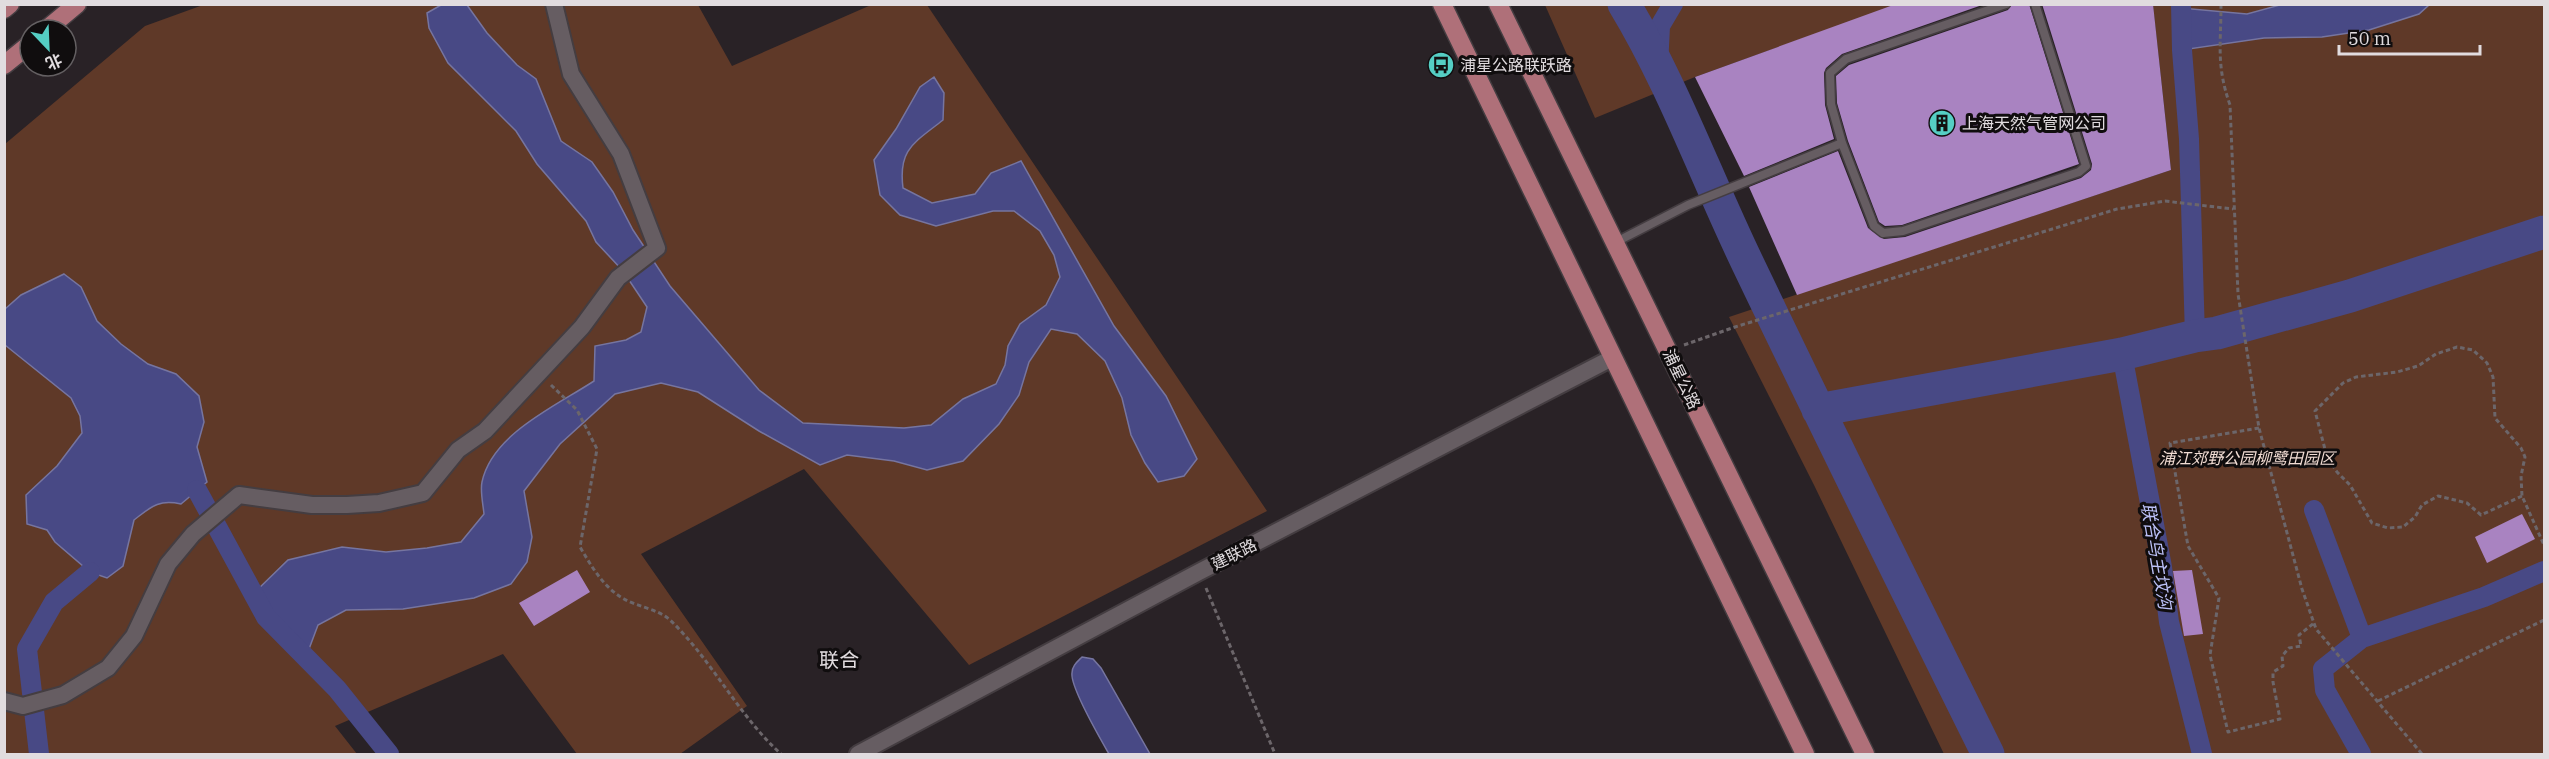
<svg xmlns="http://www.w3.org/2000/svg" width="2549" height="759" viewBox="0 0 2549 759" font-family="'IBM Plex Serif','Noto Sans SC',serif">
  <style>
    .green { fill: #5f3928 }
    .water { fill: #484985; stroke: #7675a0; stroke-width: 1.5 }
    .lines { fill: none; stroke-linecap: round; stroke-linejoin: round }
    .canal { stroke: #484985; stroke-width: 20 }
    .river { stroke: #484985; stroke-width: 33 }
    .building { fill: #a983c1 }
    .lane-casing { stroke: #443d41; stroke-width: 11 }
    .street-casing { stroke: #443d41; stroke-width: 20 }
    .primary-casing { stroke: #443d41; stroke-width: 21 }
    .path { stroke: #6c666a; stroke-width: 3; stroke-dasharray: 4.5 3; stroke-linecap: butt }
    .lane { stroke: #665d62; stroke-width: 8 }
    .street { stroke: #665d62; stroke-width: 16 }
    .primary { stroke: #af7079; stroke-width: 18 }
    .labels { text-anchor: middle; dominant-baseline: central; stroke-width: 6; stroke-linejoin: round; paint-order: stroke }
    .poi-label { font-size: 16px; fill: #e1dcdf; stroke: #100d0e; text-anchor: start }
    .street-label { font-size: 16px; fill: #e1dcdf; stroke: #100d0e }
    .park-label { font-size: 16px; font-style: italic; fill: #f2ddd4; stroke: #100d0e }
    .water-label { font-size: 18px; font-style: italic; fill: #bbc0f6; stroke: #100d0e }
    .quarter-label { font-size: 20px; fill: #e1dcdf; stroke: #100d0e }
  </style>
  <rect width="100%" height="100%" fill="#292226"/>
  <path class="green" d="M203,5H698L732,66L871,5H927L1267,511L969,665L804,469L641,554L747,706L680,754H577L503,654L335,726L357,754H5V144L145,26Z
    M1545,5H1896L1695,77L1595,118Z
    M2153,5H2544V754H1944L1814,485L1729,317L2171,170Z"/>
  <path class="water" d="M441,5H467L487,33L517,65L536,79L561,141L592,162L613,192L633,230L670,286L759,390L803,423L904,428L931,425L963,399L996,384L1005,365L1008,346L1020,324L1046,305L1060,277L1054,255L1040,231L1014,211H993L936,226L900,215L880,195L874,160L896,129L920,87L934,77L944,93L943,120C914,143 898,149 903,188L932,203L975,194L991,173L1021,161L1114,326L1166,396L1197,459L1184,476L1158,482L1145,463L1131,435L1122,398L1105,361L1077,334L1051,329L1029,362L1019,395L999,424L963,461L927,470L894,461L847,455L820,465L759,431L698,392L661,383L615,394L560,444L524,491L532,537L527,562L511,584L474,598L403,609L346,610L318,625L306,657L254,593L288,560L342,547L386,552L427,548L461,542L484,514C483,504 480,491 482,482C492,434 556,406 594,381L595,346L626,340L641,332L647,307L623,271L596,242L586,221L537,164L516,131L448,63L429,28L427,13Z
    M2280,5V4L2429,5L2419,14L2369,30L2322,37L2264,38L2182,50L2181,8L2247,14Z
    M64,274L81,287L97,321L121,344L148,364L176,374L199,396L204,422L197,447L207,482L181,504C158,499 151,507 134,520L123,566L107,578L90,572L55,542L47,530L27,524L26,495L57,466L82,433L80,416L71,398L5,345V309L21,295Z
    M1082,657L1093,659L1101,668L1150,754H1109C1101,740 1070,687 1072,673C1072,666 1077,662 1082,657Z"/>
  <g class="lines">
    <path class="canal" d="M2181,4L2182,50L2189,139L2195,336
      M1658,67L1660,26L1673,4
      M2122,354L2162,567L2169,622L2202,754
      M197,490L266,617L337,689L389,754
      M2314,510L2362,638
      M39,754L27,649L54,602L90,572
      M2361,754L2325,690L2323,669L2362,638L2484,597L2544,571"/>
    <path class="river" d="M1624,4C1673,85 1706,177 1747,262C1826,427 1907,591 1988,754
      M1818,410L2122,354L2195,336L2217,333L2350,296L2544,232"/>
  </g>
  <path class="building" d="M1896,4H1985L1842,54L1826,68L1824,73L1825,105L1834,139L1744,176L1695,77Z
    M2012,4H2029L2079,164L1902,225L1885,226L1879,222L1848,141L1837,103L1836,76L1849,65L2008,10Z
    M2042,4H2153L2171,170L1797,295L1749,187L1838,151L1868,228L1884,239L1905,237L2081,178L2091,170L2092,164Z
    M2522,514L2535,539L2487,563L2475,537Z
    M577,570L590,592L534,626L519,603Z
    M2192,570L2203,634L2184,636L2173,571Z"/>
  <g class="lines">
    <defs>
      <path id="lane" d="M2006,4L1846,59L1830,73L1831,104L1842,143L1874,226L1883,233L1903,231L2079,172L2086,166L2035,4
        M1616,242L1688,205L1842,143"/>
      <path id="street" d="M4,701L23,706L63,695L108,668L134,636L168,564L193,534L239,495L312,505H347L379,503L423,493L458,450L485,431L582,327L618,278L657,248L621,154L571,74L554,4
        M858,754L1199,572L1612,358"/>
      <path id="primary" d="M1442,4L1805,754
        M1498,4L1865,754
        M4,9L10,4
        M46,30L77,4
        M4,65L30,44"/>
    </defs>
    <use href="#lane" class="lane-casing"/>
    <use href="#street" class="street-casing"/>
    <use href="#primary" class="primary-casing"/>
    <path class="path" d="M2221,4C2221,45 2216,65 2230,105L2238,294L2259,428L2302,589L2316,629L2422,754
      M1684,345L1735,327L2117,209L2165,201L2233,209
      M551,385L577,410L597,449L580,547C592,567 603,587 624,599C638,607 658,609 670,620C712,660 738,715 781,754
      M2259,428L2170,443L2188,546L2219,598L2210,655L2228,732L2280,719L2273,682V672L2283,666L2282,656L2289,648L2301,646L2299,635L2314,623
      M2522,496L2481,515L2467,503L2438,496L2422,505L2415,517L2403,527L2388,528L2372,523L2350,485L2337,472L2327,457L2315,411L2343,383L2356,377L2397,372L2418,366L2436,354L2457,347L2473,350L2487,363L2493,377L2495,418L2521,448L2525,457L2521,476L2522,496L2544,545
      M1206,588L1275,754
      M2378,701L2544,620"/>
    <use href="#lane" class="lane"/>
    <use href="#street" class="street"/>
    <use href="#primary" class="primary"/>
  </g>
  <defs>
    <symbol id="bus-disc" viewBox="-11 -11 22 22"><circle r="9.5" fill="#55cec4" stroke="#100d0e"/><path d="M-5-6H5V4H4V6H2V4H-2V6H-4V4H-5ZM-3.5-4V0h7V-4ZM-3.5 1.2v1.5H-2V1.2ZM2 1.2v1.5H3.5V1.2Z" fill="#111"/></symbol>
    <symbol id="building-disc" viewBox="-11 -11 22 22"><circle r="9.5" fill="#55cec4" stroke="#100d0e"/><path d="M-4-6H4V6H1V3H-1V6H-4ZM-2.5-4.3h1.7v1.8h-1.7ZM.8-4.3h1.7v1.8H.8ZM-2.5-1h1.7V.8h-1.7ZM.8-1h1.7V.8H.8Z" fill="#111"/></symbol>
  </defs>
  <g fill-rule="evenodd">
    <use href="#bus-disc" x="1426" y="50" width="30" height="30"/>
    <use href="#building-disc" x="1927" y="108" width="30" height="30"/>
  </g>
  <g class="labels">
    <g class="poi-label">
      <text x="1460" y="65">浦星公路联跃路</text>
      <text x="1962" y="123">上海天然气管网公司</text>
    </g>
    <g class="street-label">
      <text transform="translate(1682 379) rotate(64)">浦星公路</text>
      <text transform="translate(1234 554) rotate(-27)">建联路</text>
    </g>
    <g class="park-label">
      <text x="2247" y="458">浦江郊野公园柳鹭田园区</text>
    </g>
    <g class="water-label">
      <text transform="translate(2157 556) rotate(80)">联合鸟主坟沟</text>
    </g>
    <g class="quarter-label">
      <text x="839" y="659">联合</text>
    </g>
  </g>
  <rect width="2549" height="759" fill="none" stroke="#e1dcdf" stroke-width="12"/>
  <g transform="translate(48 48) rotate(157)"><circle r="28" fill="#100d0e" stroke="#646062" stroke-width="1.5"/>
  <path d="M0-4.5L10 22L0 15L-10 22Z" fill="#55cec4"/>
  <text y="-9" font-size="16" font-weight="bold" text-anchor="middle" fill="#e1dcdf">北</text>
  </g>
  <path d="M2339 45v9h141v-9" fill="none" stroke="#e1dcdf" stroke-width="3"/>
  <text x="2348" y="45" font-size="18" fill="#e1dcdf" stroke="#100d0e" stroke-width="4.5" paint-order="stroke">50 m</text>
</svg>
